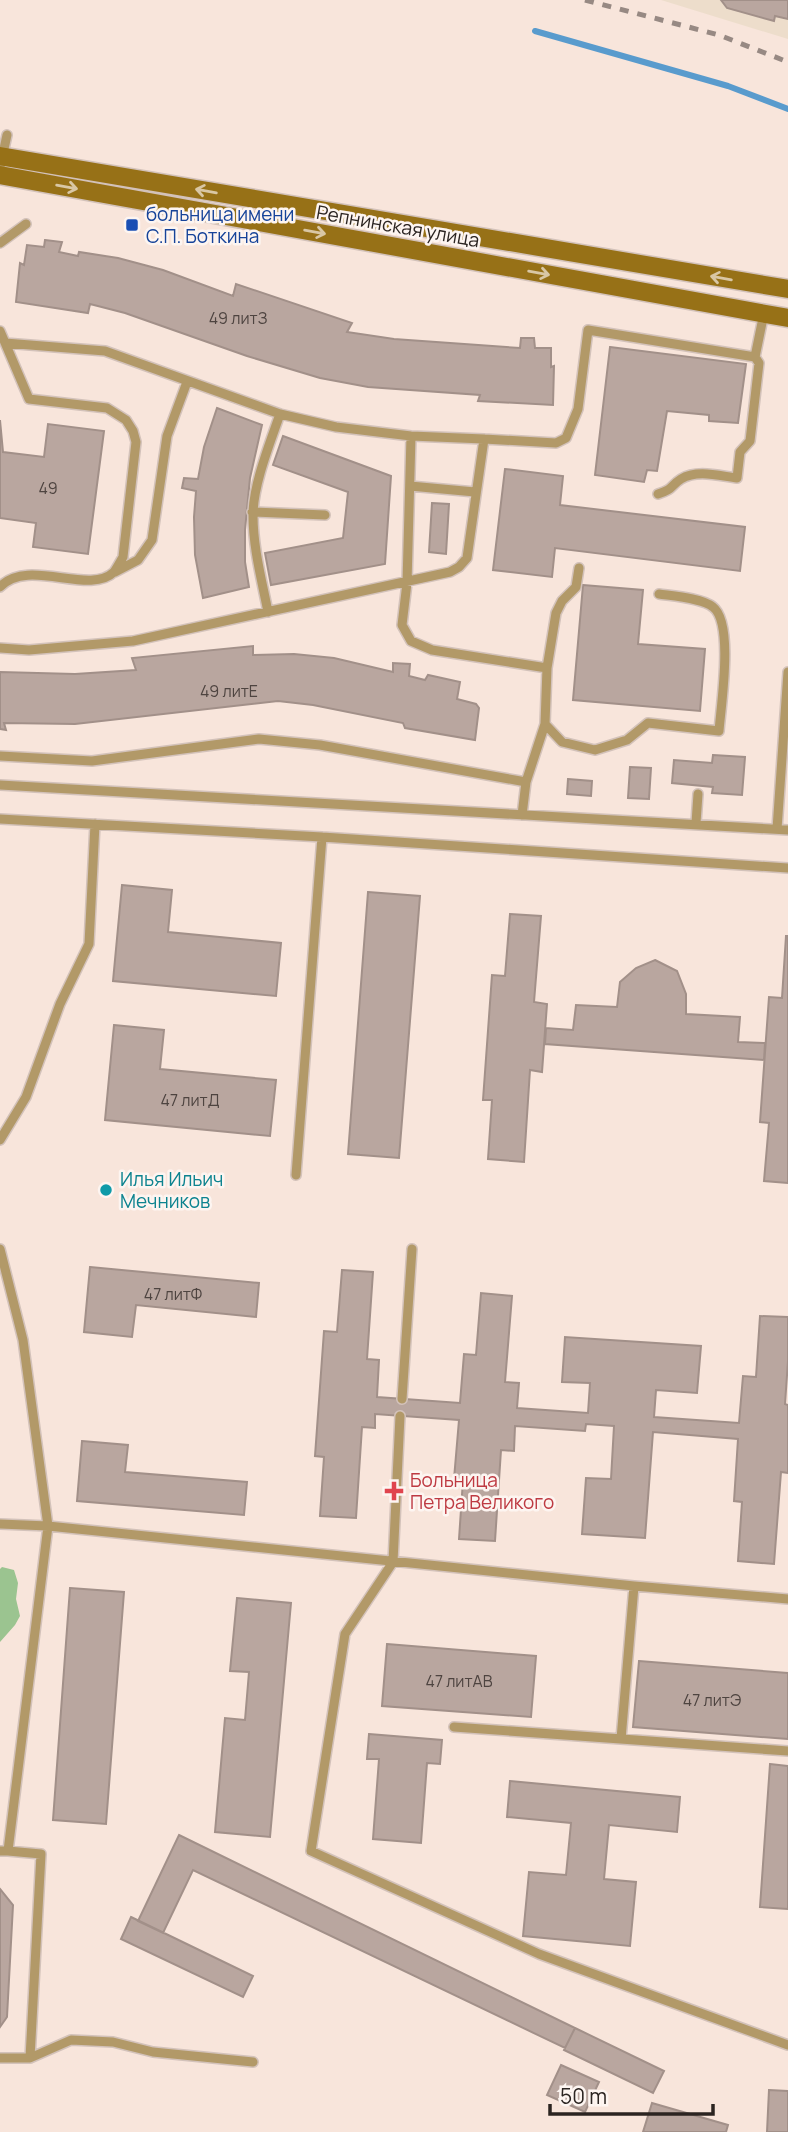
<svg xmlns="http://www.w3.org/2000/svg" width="788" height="2132" viewBox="0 0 788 2132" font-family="Manrope,sans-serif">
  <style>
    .industrial { fill: #edddcb }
    .green { fill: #9bc490 }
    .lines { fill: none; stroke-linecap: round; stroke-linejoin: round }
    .stream { stroke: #599bcd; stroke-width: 6 }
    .building { fill: #b9a69f; stroke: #a29089; stroke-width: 2 }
    .lane-casing { stroke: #d3c2ba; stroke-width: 12 }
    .secondary-casing { stroke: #d3c2ba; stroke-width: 21 }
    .lane { stroke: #b29968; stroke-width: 9 }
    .secondary { stroke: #977117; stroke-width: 18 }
    .rail { stroke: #978983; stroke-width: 5; stroke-dasharray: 9 9; stroke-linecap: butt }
    .oneway { stroke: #d9c7a5 }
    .transit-dot { fill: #1a4fb4; stroke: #fdf5f1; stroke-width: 2.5 }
    .culture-dot { fill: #0f9aa8; stroke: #fdf5f1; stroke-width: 2.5 }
    .health-dot { fill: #e0444e; stroke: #fdf5f1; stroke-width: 2.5 }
    .labels { text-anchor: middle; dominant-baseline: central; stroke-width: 5; stroke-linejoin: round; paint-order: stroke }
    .number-label { font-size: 16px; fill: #4e4440 }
    .transit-label { font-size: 19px; fill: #164399; stroke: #fdf5f1; text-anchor: start }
    .street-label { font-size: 19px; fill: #2b2421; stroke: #fdf5f1 }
    .culture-label { font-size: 19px; fill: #0d838f; stroke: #fdf5f1; text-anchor: start }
    .health-label { font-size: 19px; fill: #be3a42; stroke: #fdf5f1; text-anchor: start }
  </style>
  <rect width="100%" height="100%" fill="#f8e5db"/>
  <path class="industrial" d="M661,0H788V39Z"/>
  <path class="green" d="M2,1567L14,1570L18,1583L16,1599L20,1616L15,1625L0,1642V1569Z"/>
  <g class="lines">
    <path class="stream" d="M535,31L728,86L788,109"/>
  </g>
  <path class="building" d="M721,0H788V19L775,16L774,21L727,8Z
    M45,240L62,242L59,252L78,256L79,252L118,258L163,270L233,296L236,284L352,323L347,332L394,339L520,348L521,338H534L535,348H551V367L554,366L553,405L478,401L480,395L368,387L320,378L247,356L125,313L90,304L88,313L16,302L20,263L24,265L27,245L44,247Z
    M610,347L746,364L738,423L709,421V415L667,411L657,471L647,470L644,482L595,475Z
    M217,408L262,425L250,478L245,530V562L249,587L203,598L195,555L194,517L196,491L182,488L184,478L198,479L204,447Z
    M0,420L3,452L44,457L48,424L104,431L88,554L33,547L36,523L0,518Z
    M283,436L391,476L385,564L271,585L265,553L343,538L348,492L273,465Z
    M505,469L563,476L560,505L745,527L740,571L555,548L552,577L493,570Z
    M432,503L449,504L446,554L429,552Z
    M583,585L643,590L638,644L705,649L700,711L573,700Z
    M253,646V655L294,654L334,658L393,672V663L410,664L409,676L425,680L428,675L460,682L457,699L476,704L479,708L475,740L405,728L403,723L313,705L278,701L75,724L4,723L6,730L0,729V672L75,674L136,670L132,658Z
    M713,755L745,757L742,795L712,793L713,787L672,783L674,760L712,763Z
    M630,767L651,768L649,799L628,798Z
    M568,779L592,781L591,796L567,794Z
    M122,885L172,890L168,932L281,943L276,996L113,981Z
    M368,892L420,896L399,1158L348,1154Z
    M510,914L541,916L534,1002L547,1004L542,1072L530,1070L524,1162L488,1159L492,1100H483L492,975L505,976Z
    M786,936H788V1183L764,1181L769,1123L760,1122L769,997L782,998Z
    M655,960L677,971L686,994V1014L740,1017L738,1042L765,1043L764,1060L545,1044L546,1028L573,1030L576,1005L617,1007L620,982L636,968Z
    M114,1025L164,1030L160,1069L276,1080L270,1136L105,1120Z
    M90,1267L259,1283L256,1317L136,1305L132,1337L84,1332Z
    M342,1270L373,1272L367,1359L379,1360L377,1397L460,1403L464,1354L476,1355L481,1293L512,1296L505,1382L519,1383L517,1408L588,1413L590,1383L562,1382L565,1337L701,1346L697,1393L656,1390L654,1417L739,1423L743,1376L756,1377L760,1316L788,1317V1361L785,1404L788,1405V1473L781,1472L774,1564L738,1561L742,1502L734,1501L738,1439L653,1432L645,1538L582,1534L586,1478L611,1479L614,1426L586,1424L585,1431L515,1426L514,1451L501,1450L495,1541L459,1539L463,1480L454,1479L459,1420L375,1414V1428L362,1427L356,1518L320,1516L324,1457L315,1456L324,1331L337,1332Z
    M82,1441L128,1445L125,1472L247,1482L244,1515L77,1501Z
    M70,1588L124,1592L106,1824L53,1820Z
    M237,1598L291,1603L270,1837L215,1832L225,1718L245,1720L249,1672L230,1671Z
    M387,1644L536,1656L531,1717L382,1706Z
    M639,1661L788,1673V1739L633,1727Z
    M369,1734L442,1740L440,1764L427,1763L421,1843L373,1839L379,1759H367Z
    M770,1764L788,1766V1909L760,1907Z
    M510,1781L680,1797L677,1832L609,1825L604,1879L636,1882L630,1946L523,1936L529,1872L566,1875L571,1823L507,1817Z
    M179,1835L575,2028L565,2048L193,1870L163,1933L138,1921Z
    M0,1889L13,1905L7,2017L0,2027Z
    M131,1917L253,1976L243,1997L121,1939Z
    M575,2028L664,2071L653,2093L564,2050Z
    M561,2065L599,2082L585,2112L547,2095Z
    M769,2090L788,2091V2132H767Z
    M652,2103L728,2125L726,2132H643Z"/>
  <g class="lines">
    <defs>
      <path id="lane" d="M0,167L7,135
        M0,243L26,224
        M0,331L29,399L107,408L126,420L133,431L136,442L123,557C120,562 117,568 114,572C89,596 28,557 0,587
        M755,357L764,313
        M411,436L407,583L402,625L411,641L432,650L547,668
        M484,439L556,443L566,438L578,409L588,330L755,357L759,363L750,441L740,452L737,478C720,476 697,469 681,479C670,486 674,489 658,494
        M410,486L475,492
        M252,512L325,515
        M115,572L138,560L152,540L167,436L187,382
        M268,612C262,581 253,548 253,515C253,485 270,443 280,414
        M0,648L29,650L133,641L450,572L459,567L467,558L484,439L411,436L336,427L280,414L105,351L5,343
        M545,724L562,742L595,750L627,740L648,723L719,731C721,705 734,623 713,607C702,598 673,596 659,594
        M0,756L92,761L259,739L320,745L526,782
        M0,785L788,830
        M522,815L526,782L545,724L547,668L556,613L562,601L576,587L579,568
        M0,819L322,837L788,868
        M696,823L698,794
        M777,829L788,672
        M0,1140L26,1097L60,1004L89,944L95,824
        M296,1175L322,837
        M0,1249L23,1340L48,1526L8,1851H0
        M402,1399L412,1249
        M400,1416L393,1562L345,1634L311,1851L539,1954L788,2045
        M0,1524L48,1526L634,1586L788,1599
        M454,1727L788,1751
        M621,1739L634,1586
        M8,1851L41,1854L30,2058
        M0,2058H30L71,2040L113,2042L153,2052L253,2062"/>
      <path id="secondary" d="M0,156L788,289
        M0,175L788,318"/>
    </defs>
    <use href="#lane" class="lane-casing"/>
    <use href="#secondary" class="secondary-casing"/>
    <use href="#lane" class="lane"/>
    <use href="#secondary" class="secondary"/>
    <path class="rail" d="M585,0L719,35L788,62"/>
  </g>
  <defs><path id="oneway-shaft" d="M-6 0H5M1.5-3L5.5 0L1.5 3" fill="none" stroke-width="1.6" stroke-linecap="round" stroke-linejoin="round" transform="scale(1.75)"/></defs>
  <g class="oneway">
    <use href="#oneway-shaft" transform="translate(67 187) rotate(10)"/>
    <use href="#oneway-shaft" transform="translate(206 191) rotate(-170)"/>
    <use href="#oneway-shaft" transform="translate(315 232) rotate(10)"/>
    <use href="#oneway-shaft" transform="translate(539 273) rotate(10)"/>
    <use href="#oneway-shaft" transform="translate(721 278) rotate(-170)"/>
  </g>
  <rect class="transit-dot" x="125" y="218" width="14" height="14" rx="3.5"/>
  <circle class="culture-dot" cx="106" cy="1190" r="7"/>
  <path class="health-dot" d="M390.5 1480.5h7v7h7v7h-7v7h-7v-7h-7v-7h7z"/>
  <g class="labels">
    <g class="number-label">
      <text x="238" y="318">49 литЗ</text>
      <text x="48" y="488">49</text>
      <text x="229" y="691">49 литЕ</text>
      <text x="190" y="1100">47 литД</text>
      <text x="173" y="1294">47 литФ</text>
      <text x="459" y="1681">47 литАВ</text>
      <text x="712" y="1700">47 литЭ</text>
    </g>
    <g class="transit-label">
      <text x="146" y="214">больница имени<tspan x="146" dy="22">С.П. Боткина</tspan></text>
    </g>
    <g class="street-label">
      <text transform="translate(398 226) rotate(10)">Репнинская улица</text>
    </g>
    <g class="culture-label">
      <text x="120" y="1179">Илья Ильич<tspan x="120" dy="22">Мечников</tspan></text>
    </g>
    <g class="health-label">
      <text x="410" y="1480">Больница<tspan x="410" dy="22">Петра Великого</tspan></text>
    </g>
  </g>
  <path d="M550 2104v10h163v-10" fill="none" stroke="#2b2421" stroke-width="3.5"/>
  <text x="560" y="2104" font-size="21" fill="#2b2421" stroke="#fdf5f1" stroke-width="5" paint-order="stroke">50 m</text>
</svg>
